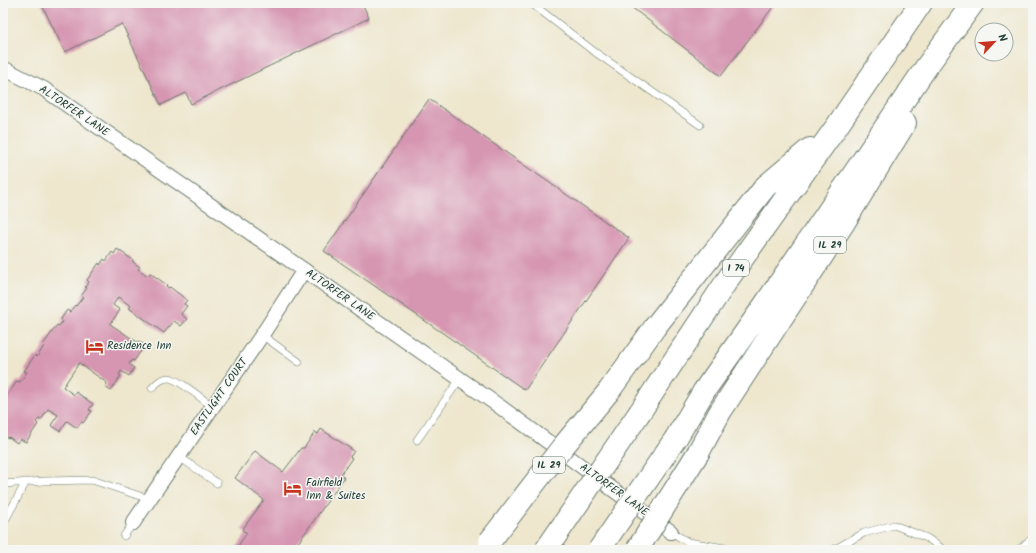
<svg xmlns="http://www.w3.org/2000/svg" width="1036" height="553" viewBox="0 0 1036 553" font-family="Kalam,sans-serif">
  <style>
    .building { fill: #d695b1 }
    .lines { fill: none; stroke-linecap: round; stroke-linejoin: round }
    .lane-casing { stroke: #67786a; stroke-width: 8 }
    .street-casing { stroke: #67786a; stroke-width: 16 }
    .highway-casing { stroke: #67786a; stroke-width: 24 }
    .lane { stroke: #fff; stroke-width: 7 }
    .street { stroke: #fff; stroke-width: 14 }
    .highway { stroke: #fff; stroke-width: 22 }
    .highway-bridge-casing { stroke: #67786a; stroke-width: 24; stroke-linecap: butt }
    .highway-bridge { stroke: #fff; stroke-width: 22 }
    .labels { text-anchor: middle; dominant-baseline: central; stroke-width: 3; stroke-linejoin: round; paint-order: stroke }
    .shield { fill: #f6f6f2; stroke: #60746d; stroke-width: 1 }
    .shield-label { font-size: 10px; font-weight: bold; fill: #1f3d34 }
    .street-label { font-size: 11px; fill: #1f3d34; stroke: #f6f6f2 }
    .poi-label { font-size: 11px; fill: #1f3d34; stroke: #f6f6f2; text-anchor: start }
  </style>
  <rect width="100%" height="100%" fill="#f6f6f2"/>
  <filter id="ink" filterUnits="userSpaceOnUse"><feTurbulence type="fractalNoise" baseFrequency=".025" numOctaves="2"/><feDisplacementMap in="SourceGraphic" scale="8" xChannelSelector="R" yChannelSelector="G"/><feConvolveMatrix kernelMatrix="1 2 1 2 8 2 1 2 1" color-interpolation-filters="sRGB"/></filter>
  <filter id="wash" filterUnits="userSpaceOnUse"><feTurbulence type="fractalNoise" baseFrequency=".012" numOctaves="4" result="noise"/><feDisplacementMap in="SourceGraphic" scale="16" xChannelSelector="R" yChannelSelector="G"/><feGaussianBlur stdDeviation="0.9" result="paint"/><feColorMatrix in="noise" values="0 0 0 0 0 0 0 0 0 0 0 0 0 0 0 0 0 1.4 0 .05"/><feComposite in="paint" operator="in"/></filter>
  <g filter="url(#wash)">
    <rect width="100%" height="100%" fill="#eee7ce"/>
    <g id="blocks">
      <path class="building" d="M41,3H362L369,18L191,104L186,93L161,105L122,24L65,52Z
        M626,3H776L721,76Z
        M429,99L629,238L525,390L324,251Z
        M117,249L133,260V262L140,267L138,269L148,276L150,273L167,285L166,286L169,288L170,287L187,300L184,304L187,306L181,314L187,319L181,326L174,321L164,333L129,308L131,306L118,297L113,305L120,310L110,324L137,342L138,341L145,345L134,361L132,360L129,364L134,368L129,376L121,371L119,375L121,376L111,391L105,387L107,383L79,363L63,387L74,395L76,392L93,404L89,410L92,411L83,423L81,422L77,428L67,421L60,431L51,425L58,415L48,409L41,420L39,419L36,422L38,424L26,442L20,439L17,443L9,437L8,438L3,435V402L17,381L20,382L27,372L24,371L35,355L37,357L44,346L43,345L57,325L59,326L63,321L61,319L67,310L70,312L75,305L76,306L83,297L81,296L87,288L85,287L89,282L87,280L99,263L100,265L104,259L106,261L112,252L114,254Z
        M321,429L354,451L350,457L352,458L341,474L344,478L293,550H235L247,533L242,530L264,500L235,478L255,451L283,472L301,448H304L315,432L318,434Z"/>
    </g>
  </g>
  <g filter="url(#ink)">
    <use href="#blocks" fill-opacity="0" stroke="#67786a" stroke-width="1"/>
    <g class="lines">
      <defs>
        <path id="lane" d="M531,3L592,50L700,125
          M262,335L299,362
          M152,388C157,383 160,379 168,378C176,377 205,401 213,407
          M417,440L460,379
          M178,456L217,483
          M3,484L44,481L92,480L149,499
          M3,524L26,482
          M671,532L688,542L737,550
          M124,536L133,523
          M833,550L864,533L894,525L927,538L944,550
          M1018,550L1033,538"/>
        <path id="street" d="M3,68L44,89L499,406L671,532
          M133,523L262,335L304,270"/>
        <path id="highway" d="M609,391L655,327L766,186L810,149
          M640,412L730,276L837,126L921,3
          M676,438L704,391L764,306L927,66L973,3
          M698,453L720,412L843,224L905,123"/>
      </defs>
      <use href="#lane" class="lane-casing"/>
      <use href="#street" class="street-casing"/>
      <use href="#highway" class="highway-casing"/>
      <use href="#lane" class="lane"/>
      <use href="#street" class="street"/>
      <use href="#highway" class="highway"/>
      <defs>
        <path id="highway-bridge" d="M490,541L561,449L609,391
          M546,550L640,412
          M599,550L676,438
          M637,550L698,453"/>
      </defs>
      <use href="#highway-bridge" class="highway-bridge-casing"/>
      <use href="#highway-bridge" class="highway-bridge"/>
    </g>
  </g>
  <defs>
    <symbol id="hotel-bare" viewBox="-9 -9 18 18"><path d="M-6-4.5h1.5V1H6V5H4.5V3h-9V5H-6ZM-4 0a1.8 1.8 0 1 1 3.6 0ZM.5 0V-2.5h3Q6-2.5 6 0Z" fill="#c8321e" stroke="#f6f6f2" stroke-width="2.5" paint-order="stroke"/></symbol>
  </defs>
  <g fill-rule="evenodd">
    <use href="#hotel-bare" x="82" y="334" width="25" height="25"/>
    <use href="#hotel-bare" x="280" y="476" width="25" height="25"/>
  </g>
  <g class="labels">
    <g class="shield">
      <rect x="814" y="237" width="32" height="16" rx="3"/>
      <rect x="723" y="260" width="26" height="16" rx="3"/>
      <rect x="533" y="457" width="32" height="16" rx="3"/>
    </g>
    <g class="shield-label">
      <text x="830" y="245">IL 29</text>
      <text x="736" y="268">I 74</text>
      <text x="549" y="465">IL 29</text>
    </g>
    <g class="street-label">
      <text transform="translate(74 111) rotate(34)">ALTORFER LANE</text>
      <text transform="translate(340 295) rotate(35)">ALTORFER LANE</text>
      <text transform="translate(219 397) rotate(-55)">EASTLIGHT COURT</text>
      <text transform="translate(614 490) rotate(36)">ALTORFER LANE</text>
    </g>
    <g class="poi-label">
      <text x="107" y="346">Residence Inn</text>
      <text x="306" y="483">Fairfield<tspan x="306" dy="13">Inn &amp; Suites</tspan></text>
    </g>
  </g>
  <rect width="1036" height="553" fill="none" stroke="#f6f6f2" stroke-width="16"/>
  <g transform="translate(994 42) rotate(64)"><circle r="19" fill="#f6f6f2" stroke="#a0aca6"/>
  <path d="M0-3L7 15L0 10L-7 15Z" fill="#c8321e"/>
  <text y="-6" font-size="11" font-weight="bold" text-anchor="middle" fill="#1f3d34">N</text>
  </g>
</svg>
